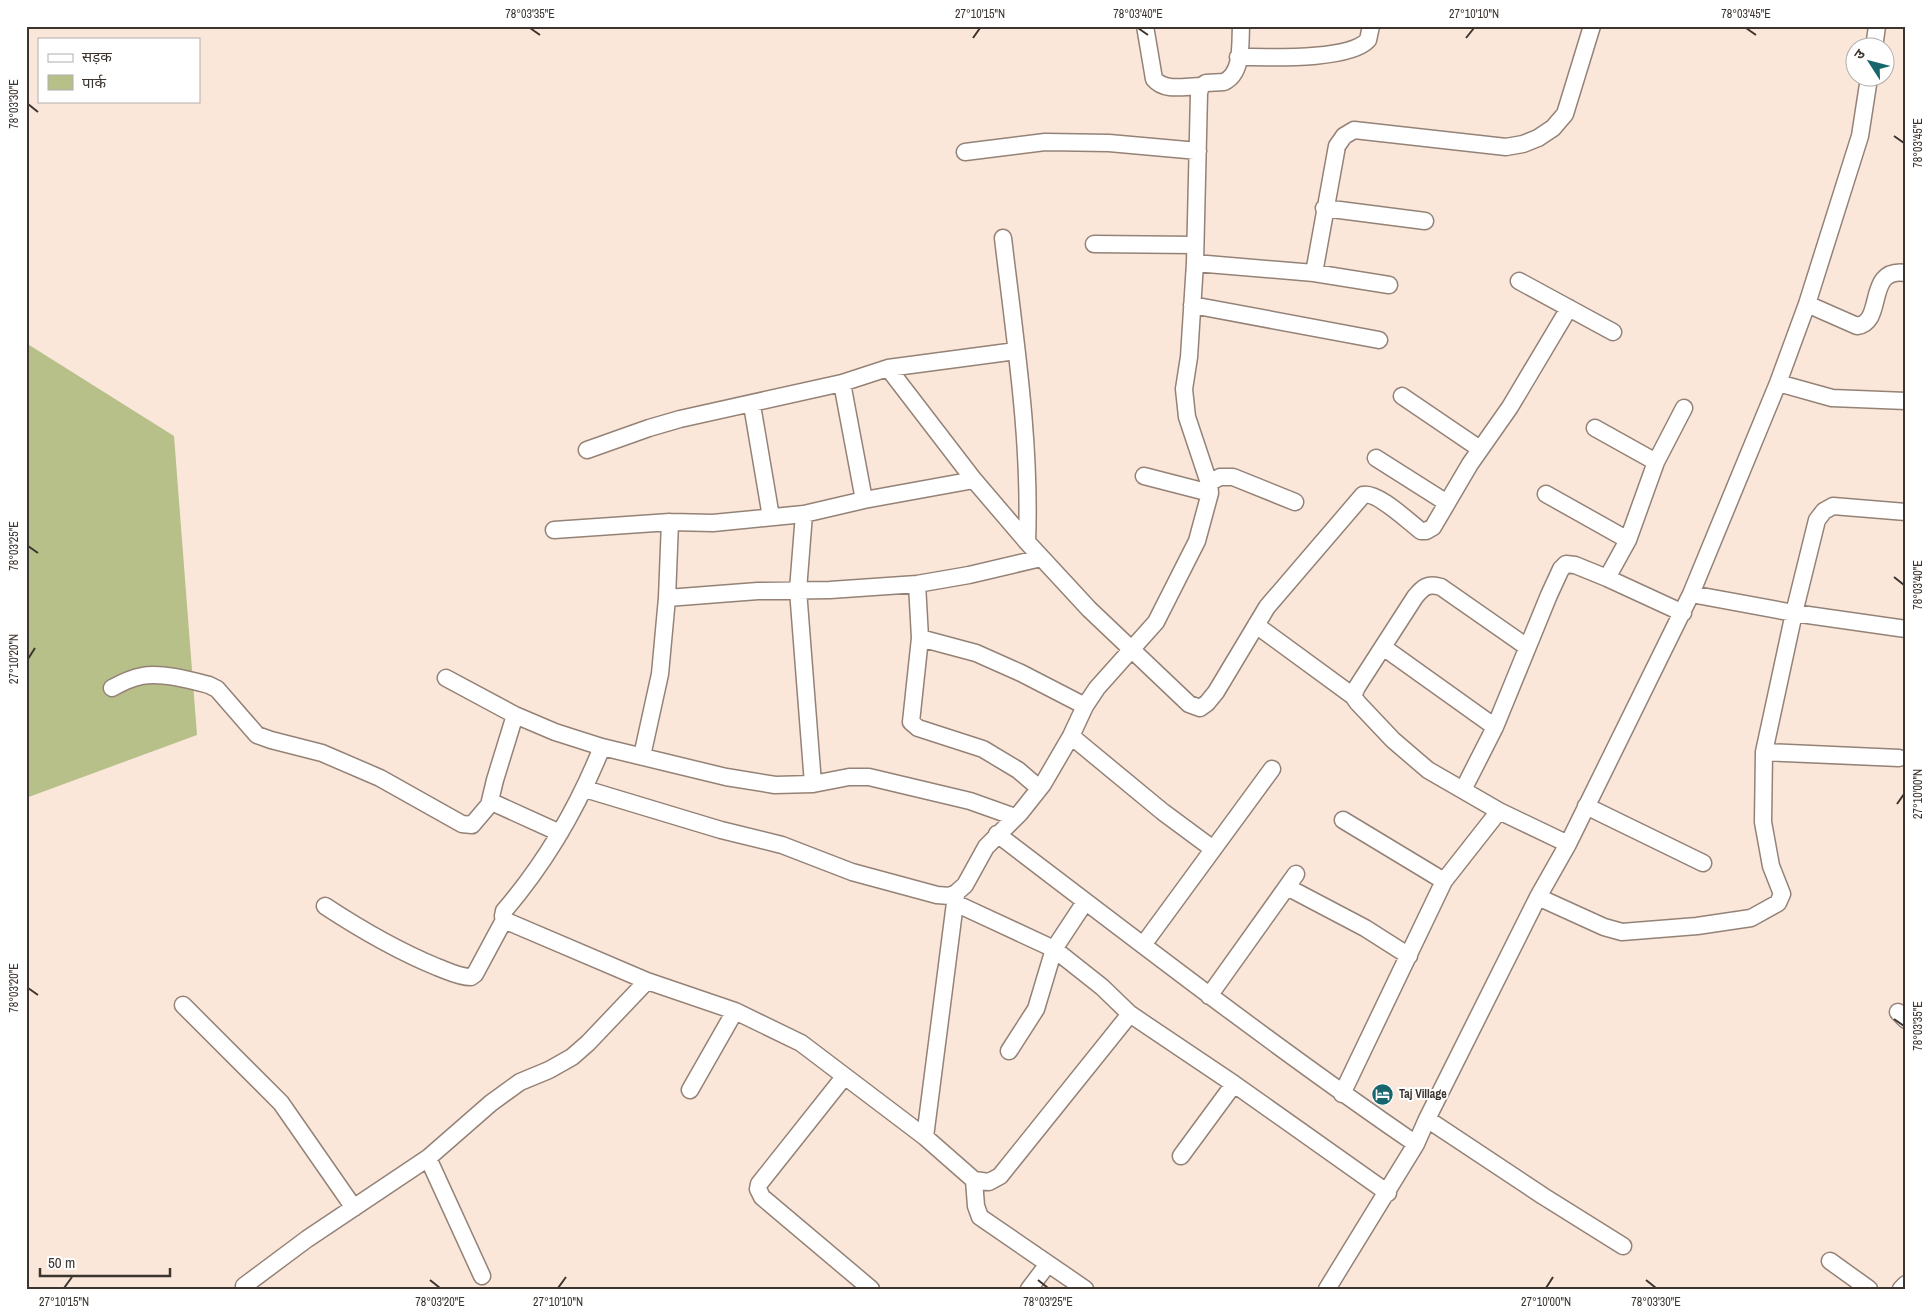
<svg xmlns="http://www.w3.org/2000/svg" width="1932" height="1315" viewBox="0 0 1932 1315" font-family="'Archivo Narrow','Noto Sans Devanagari',sans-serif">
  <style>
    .green { fill: #b8c089 }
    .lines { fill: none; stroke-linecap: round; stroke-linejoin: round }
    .minor-casing { stroke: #948276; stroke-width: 19 }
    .minor { stroke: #fff; stroke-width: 16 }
    .ticks { fill: none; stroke: #3c342f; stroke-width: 2 }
    .labels { text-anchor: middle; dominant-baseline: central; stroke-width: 4; stroke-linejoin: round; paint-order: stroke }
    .poi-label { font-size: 12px; font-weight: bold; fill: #3c342f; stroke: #fff; text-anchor: start }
    .neatline { fill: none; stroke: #3c342f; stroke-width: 2 }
    .ticks-label { font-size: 12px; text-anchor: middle; fill: #3c342f }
  </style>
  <rect width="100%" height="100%" fill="#fbe7da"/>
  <path class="green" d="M26,343L174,436L197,735L26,798Z"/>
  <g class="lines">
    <defs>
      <path id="minor" d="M1145,26L1154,79C1165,92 1185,86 1201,86
        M1874,48L1877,26
        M1238,57C1266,57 1349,61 1368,40L1371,26
        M965,152L1045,142L1109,143L1198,151
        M1324,208L1425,221
        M1003,238C1015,340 1031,441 1027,542
        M1094,244L1195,245
        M1195,263L1314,273L1389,285
        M1314,273L1337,146L1344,136L1354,130L1506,147L1523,144L1538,138L1553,128L1565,114L1592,26
        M1519,281L1613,332
        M1807,304L1857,326C1886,322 1864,267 1906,273
        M1192,305L1379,340
        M888,368L974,480L1027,542L1089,609L1189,704L1200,708L1207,703L1216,692L1267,607L1363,495C1377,491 1409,522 1421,531H1426L1433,527L1470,464L1510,407L1569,308
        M842,383L864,500
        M1778,383L1832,398L1906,401
        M1402,396L1480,449
        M752,405L771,517
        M1595,428L1656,462
        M587,450L649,428L680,419L842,383L888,368L1016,351
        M1376,458L1447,503
        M1144,476L1210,493
        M1209,483L1220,477H1233L1295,502
        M1546,494L1628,540
        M804,514L798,590L813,784
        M554,530L670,522L713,523L804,514L864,500L974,480
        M1607,578L1628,540L1656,462L1684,408
        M917,584L920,638L911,722L918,728L983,749L1018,770L1039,788
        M1691,594L1794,613L1906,629
        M667,598L758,591L830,590L917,584L969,575L1041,558
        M1256,625L1353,696
        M920,638L976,653L1021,673L1085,706
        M1383,647L1495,727
        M1527,647L1441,587C1428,583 1423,587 1415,597L1357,687L1353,696L1358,703L1393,740L1428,770L1499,811L1568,844
        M446,678L515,715L555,732L602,747L726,777L775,785L813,784L849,777H869L970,801L1015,817
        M112,688C121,683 131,678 142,676C161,672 190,680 209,685L217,689L257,735L271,740L322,753L380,778L462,824L472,825L489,805L494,803L560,833
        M1071,736L1163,812L1213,849
        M1764,752L1899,758
        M642,756L660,674L667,598L670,522
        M585,789L721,830L782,845L852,872L937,895L950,896L956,893L965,885L986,847L1020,813L1043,784L1071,736L1085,706L1097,688L1156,622L1197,541L1210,493L1209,483L1187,417L1184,389L1189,357L1195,263L1199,93L1201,86L1206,83L1224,82C1243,73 1240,44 1241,26
        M1463,790L1495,727L1549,595L1561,569L1566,564L1575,565L1607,578L1683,613
        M489,805L495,780L515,715
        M1586,806L1703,863
        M1343,820L1444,881
        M997,834C1135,939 1273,1046 1416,1144
        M1287,887L1365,928L1409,956
        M1538,897L1604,927L1622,932L1697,926L1751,918L1778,903L1782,894L1771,866L1763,822L1764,752L1794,613L1817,520L1824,511L1833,506L1906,512
        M955,903L1054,949L1102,987L1130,1014L1234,1084L1388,1193
        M325,906C360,929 398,951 437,967C448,971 459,977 471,977L475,974L504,920L503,916L504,911C546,862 578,807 602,747
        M504,920L647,981L735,1011L801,1043L925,1137L974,1180L989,1182L1000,1176L1130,1014
        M1143,945L1272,769
        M1209,996L1296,874
        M183,1005L281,1103L354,1208
        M1898,1012L1906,1020
        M1009,1051L1036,1009L1054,949L1085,902
        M844,1077L759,1184L758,1189L762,1197L871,1289
        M690,1090L735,1011
        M1342,1094L1444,881L1499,811
        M1427,1119L1543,1196L1623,1246
        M925,1137L956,895
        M1181,1156L1234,1084
        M428,1158L482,1276
        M974,1180L976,1206L980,1217L1085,1289
        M1830,1261L1869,1289
        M244,1286L307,1239L428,1158L491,1103L520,1082L549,1070L572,1057L588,1043L647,981
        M1029,1289L1048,1264
        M1327,1289L1416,1144L1427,1119L1538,897L1568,844L1691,594L1778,383L1807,304L1860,136L1869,78
        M1901,1289L1906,1284"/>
    </defs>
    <use href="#minor" class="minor-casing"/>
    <use href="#minor" class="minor"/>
  </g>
  <path class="ticks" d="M530,28L540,35M1138,28L1148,35M1746,28L1756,35M973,38L980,28M1466,38L1474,28M28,104L38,112M1894,136L1904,143M28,546L38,553M1894,577L1904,585M28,659L35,648M1897,804L1904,794M28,988L38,995M1894,1019L1904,1026M430,1280L440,1288M1038,1280L1048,1288M1646,1280L1656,1288M64,1288L72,1277M558,1288L566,1277M1546,1288L1553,1277"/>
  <defs>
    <symbol id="hotel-disc" viewBox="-11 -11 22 22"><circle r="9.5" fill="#17656d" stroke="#fff"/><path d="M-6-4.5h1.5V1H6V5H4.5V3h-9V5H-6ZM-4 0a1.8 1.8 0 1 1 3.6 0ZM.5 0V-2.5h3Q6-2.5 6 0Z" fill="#fff"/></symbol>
  </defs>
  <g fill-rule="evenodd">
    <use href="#hotel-disc" x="1370" y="1082" width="25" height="25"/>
  </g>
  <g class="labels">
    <g class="poi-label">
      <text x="1399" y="1094">Taj Village</text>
    </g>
  </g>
  <rect width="1932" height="1315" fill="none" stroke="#ffffff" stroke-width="55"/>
  <rect x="38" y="38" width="162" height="65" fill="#ffffff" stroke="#b1aeac"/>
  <rect x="48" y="54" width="25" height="8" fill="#ffffff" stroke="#b1aeac"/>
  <text x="82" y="62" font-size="15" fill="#3c342f">सड़क</text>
  <rect x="48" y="75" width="25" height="15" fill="#b8c089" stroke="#b1aeac"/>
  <text x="82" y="88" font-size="15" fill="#3c342f">पार्क</text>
  <g transform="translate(1870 62) rotate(306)"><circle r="24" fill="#ffffff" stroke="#b1aeac"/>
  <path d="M0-4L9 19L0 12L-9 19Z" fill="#17656d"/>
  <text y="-8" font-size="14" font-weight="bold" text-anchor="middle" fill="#3c342f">उ</text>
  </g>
  <path d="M40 1268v8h130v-8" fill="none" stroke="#3c342f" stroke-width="2.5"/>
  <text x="48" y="1268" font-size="15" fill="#3c342f" stroke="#ffffff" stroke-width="4" paint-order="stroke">50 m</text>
  <rect x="28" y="28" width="1876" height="1260" class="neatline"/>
  <g class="ticks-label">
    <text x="530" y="18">78°03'35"E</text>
    <text x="980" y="18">27°10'15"N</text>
    <text x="1138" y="18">78°03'40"E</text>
    <text x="1474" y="18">27°10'10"N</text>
    <text x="1746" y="18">78°03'45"E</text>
    <text transform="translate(14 104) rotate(-90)" y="4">78°03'30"E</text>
    <text transform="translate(1918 143) rotate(-90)" y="4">78°03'45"E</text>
    <text transform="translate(14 546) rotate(-90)" y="4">78°03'25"E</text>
    <text transform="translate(1918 585) rotate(-90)" y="4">78°03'40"E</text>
    <text transform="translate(14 659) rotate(-90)" y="4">27°10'20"N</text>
    <text transform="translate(1918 794) rotate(-90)" y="4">27°10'00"N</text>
    <text transform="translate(14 988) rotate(-90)" y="4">78°03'20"E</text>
    <text transform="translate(1918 1026) rotate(-90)" y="4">78°03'35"E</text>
    <text x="64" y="1306">27°10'15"N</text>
    <text x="440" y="1306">78°03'20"E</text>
    <text x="558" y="1306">27°10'10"N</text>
    <text x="1048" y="1306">78°03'25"E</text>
    <text x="1546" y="1306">27°10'00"N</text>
    <text x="1656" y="1306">78°03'30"E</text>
  </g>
</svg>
